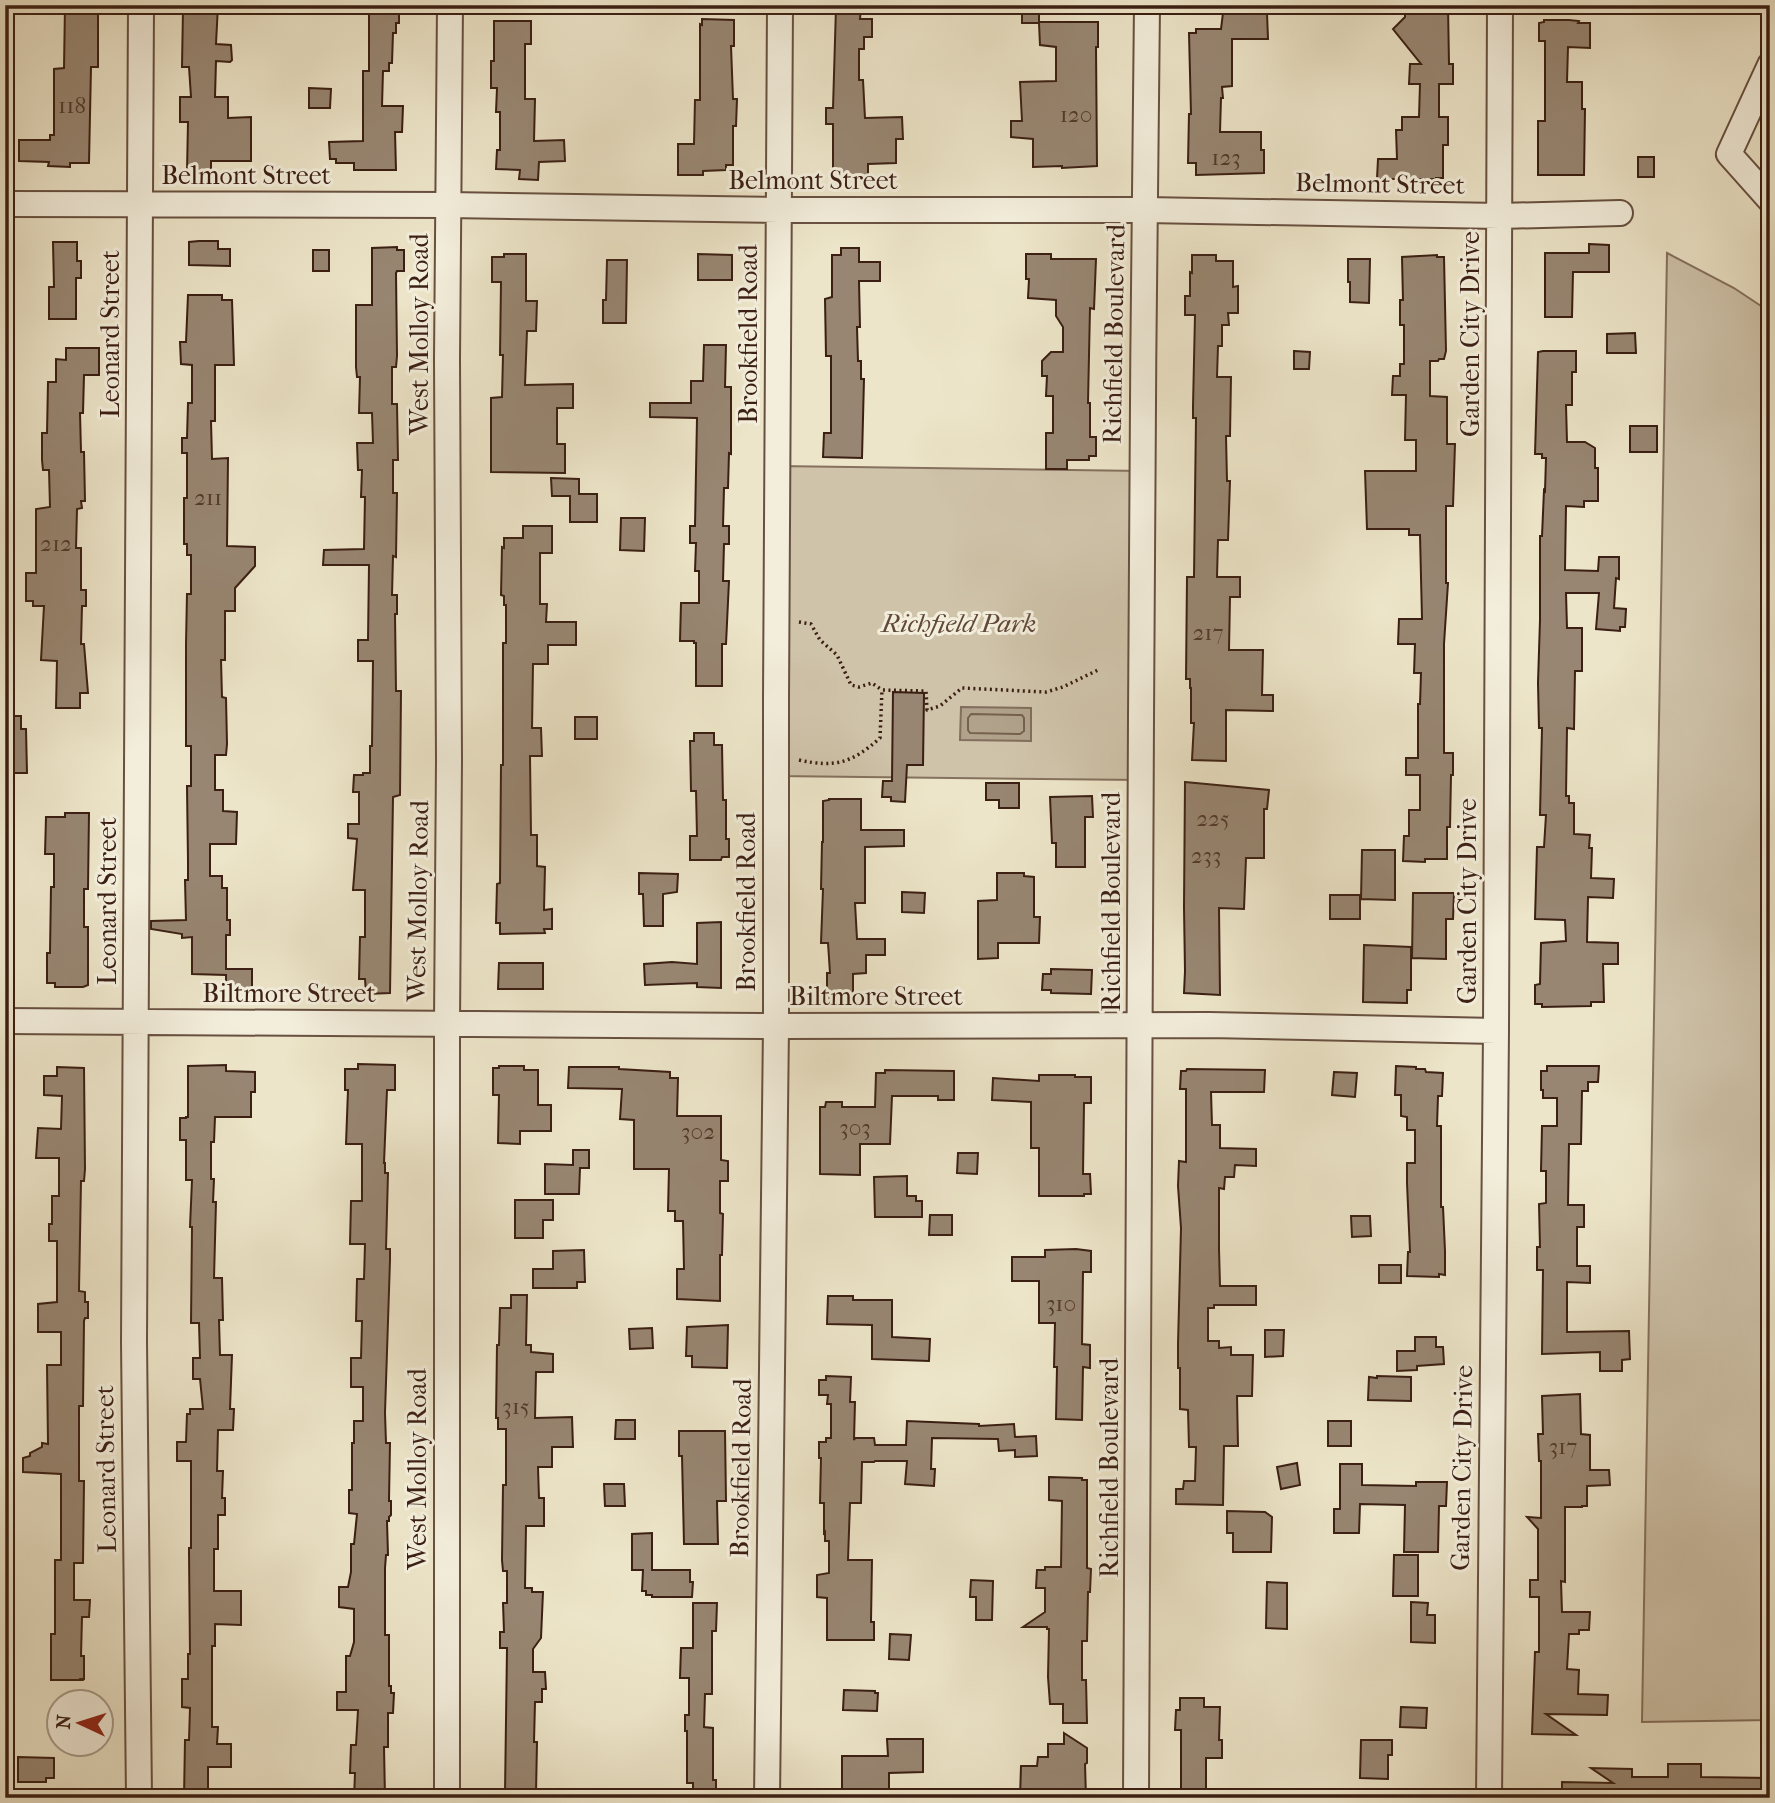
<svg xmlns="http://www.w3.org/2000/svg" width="1775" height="1803" viewBox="0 0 1775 1803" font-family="'IM FELL French Canon',serif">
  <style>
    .green { fill: #cfc3aa; stroke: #85715e; stroke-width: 2 }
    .water { fill: #b0a28b; stroke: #816e5b; stroke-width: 2 }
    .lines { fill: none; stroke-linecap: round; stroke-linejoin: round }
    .shore { stroke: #76604f; stroke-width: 2 }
    .building { fill: #988672; stroke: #3b1f13; stroke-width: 2 }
    .minor-casing { stroke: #685040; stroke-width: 28 }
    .path { stroke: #3b1f13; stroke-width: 3.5; stroke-dasharray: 2 3.5; stroke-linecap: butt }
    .minor { stroke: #f3eedc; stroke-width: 24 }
    .labels { text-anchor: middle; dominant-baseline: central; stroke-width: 6; stroke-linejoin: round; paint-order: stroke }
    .number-label { font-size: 23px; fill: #52392b }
    .street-label { font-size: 26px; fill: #3b1f13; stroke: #f3eedc }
    .park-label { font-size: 26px; font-style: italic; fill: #604839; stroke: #f3eedc }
  </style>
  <rect width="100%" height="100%" fill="#ede5c9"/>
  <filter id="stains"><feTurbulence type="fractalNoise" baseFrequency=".00286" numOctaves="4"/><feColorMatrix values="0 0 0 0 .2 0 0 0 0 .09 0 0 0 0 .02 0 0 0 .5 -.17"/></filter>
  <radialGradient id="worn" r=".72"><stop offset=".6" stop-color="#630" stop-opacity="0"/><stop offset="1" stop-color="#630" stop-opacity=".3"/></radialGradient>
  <path class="green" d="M1667,253L1734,288L1770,312V1720L1642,1722Z
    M777,466L1143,471L1141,780L776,776Z"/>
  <path class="water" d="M961,707L1031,708V741L960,740Z"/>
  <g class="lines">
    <path class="shore" d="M971,714L1022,715L1024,718V731L1020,734L970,733L968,730V718Z"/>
  </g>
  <path class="building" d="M65,5H98V67H91L89,163H70V167L48,166L49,162L19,161V140H50V135H54V69L64,68Z
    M186,5H218L216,44L231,45L232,60L230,62L216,61L215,97H228V118L251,117V161H211V171L187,172L188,122H180V97H191L189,67H182L183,9H186Z
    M369,5H399V23H396V33H393L392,63H389V71H383L382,106H403L402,132H395L396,170H354V163H336V159H330L329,142L363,141V71H369Z
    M1424,5H1448L1449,64H1453V84H1439V117H1448V145H1443V178H1436V179H1377L1378,159H1397L1396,130H1402V117H1419L1420,84H1409L1410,64H1421L1393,29L1405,17V13L1424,12Z
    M836,7L861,8L860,19H872V37H864V49H859V80H863L865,118L902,117L903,139H896V163L868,164V176H833V124H826V108H833Z
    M1022,7H1039V22H1098V47H1096L1097,166L1062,168V166L1033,167V139L1011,137V121H1022L1020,82L1056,81V47L1040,45L1039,23H1022Z
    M1223,13H1267L1268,39H1232V86L1222,87L1223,98H1221L1220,132H1261V150H1264V173L1196,175V163H1188L1189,114H1191L1189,33H1196V29H1221Z
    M702,19L734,20V46H731L733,99H737L736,126H733V165H726V170L703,171V175H678V144H694L695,100H700V24L702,25Z
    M1544,20H1569L1579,21L1578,23H1590V48L1568,47L1567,82H1582V109H1585L1584,175H1538V121H1545V41H1539V23L1544,22Z
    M494,21H531V44H525V99H535L534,141L564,140L565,161L539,162L538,180L519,179L520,170L496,169L497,150H500V112H496L497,88H491V61H494Z
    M309,88L331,89L330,108H309Z
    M1638,157H1654V177H1638Z
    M199,241H218V249H230V266L189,265V242Z
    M53,242H77V261H81V278H76V319H49V287H54Z
    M1589,244L1609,245V272H1573L1572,317H1545V253H1589Z
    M397,247V250H404V271H397L396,273L397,356L396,367H392V404H397L398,460H393V493H397L396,557L393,556L392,595H397V614H395L396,691H401L400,795L393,797L390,993L366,994L365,979H359L360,937H365V890H353L357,839L348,838V824H359V792H353L354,775H363V773H370V746H372L373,661H358V640H368L369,565H323L324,550L364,549L365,497H361L362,470H358L357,443H373L372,413H359L360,377H357L356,367V305H372V248Z
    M841,248H859V262H880V281H859L860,327H857L858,361H861V379H864L862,458L823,457L824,433H831V356H826L825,299L832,297V255H841Z
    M313,250H329V271H313Z
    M504,254H526V301H537L536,331H527L525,385L573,384V408H557V444H565V473L491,472V398L502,397L503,355H500L501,282H492V257H504Z
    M698,254L732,255V280H698Z
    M1026,254H1051V259H1096L1094,309L1090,308L1088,403H1090V437H1096V456H1089V460H1067V469H1046V433H1053V396H1046L1047,376H1042V361L1051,352H1063V327L1056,316V300L1028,298L1029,279H1026Z
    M1192,255H1216V261H1233V287L1238,286V313H1228L1229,325H1222V346H1218L1217,377H1231L1230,436H1226L1227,481H1230L1228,540H1218L1217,577H1240V597H1230L1229,650H1263L1262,695H1273V711L1226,710V761L1192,760L1194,723H1191V688H1190V679H1186L1187,577H1194L1196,418H1193V406L1195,315H1185V296H1190V272L1192,273Z
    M1437,255V257H1444L1446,351L1444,359H1439L1438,361H1430V396L1447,397V444H1455L1453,506H1446V583H1448L1444,644V753H1453V775H1451L1450,827H1447V859H1425V862L1403,861L1404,836H1409V810H1420V775H1406V758H1418V704H1420L1421,673H1414L1415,644H1398L1399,619H1422L1420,535H1409V529H1367L1365,471H1416V440H1405L1406,395H1392L1393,376H1400V364H1404V325H1400V300H1403L1402,257Z
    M1348,259H1370L1369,303L1350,302V282H1348Z
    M607,260H627L626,323H603V300H606Z
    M188,295H222V300H232L234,365H215V421H211L212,459L228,458L227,546L255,547V566L235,588V611H225V660H221L222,697L226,698L227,744L226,755H215V790H223V811L237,812L236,844H210V876H222V888H227V920H230V935H226V969H252V992H226V975L192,974V937L182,938V934L151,929V921L186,920L185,880H188V861L187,786H191V746H186V644L187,594H191V555H187V544H184V498H187V453H182V438H187L188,403H192V365L181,364L180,342H186Z
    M1635,333L1636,353H1607V334Z
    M704,345H726L725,387H731V454L729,453L728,488H724L723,526H729V544H724L723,581H729L726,644H722V686H696V643H694V641H680L681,603H699V571H695L696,543H690V526H695L697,418L650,417V403H691V381H703Z
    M66,348H99V375H84L83,413H80L81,452H84L85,501H81L82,508L77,509L76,548H81V590H86V606H82L81,644H84L88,693H80V708H56L57,661L41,660L44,606H33V601H26V573H36V509L50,507L49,470H43L42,460V433H47L48,382H56V359L66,360Z
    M1294,351L1310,352L1309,369H1294Z
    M1543,351H1576V372H1572V405H1566L1567,442H1585L1595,448V468H1598V501H1584V507L1566,506L1565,570L1598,571L1599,557H1619V579L1616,578L1614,608L1626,609L1625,627H1620V631L1596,629L1599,593H1566L1567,628H1582V671H1575L1574,729L1567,728L1566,796H1569V803H1574V834L1590,835L1589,848H1592L1591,878L1614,879L1613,898L1588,897L1587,942L1618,943V964H1603L1604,1002H1591V1006L1542,1007V1004H1535V985L1540,984L1541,943L1566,941L1565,920L1535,919L1537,847H1544L1546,815H1540L1542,728H1539L1538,683L1540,620V536H1542L1544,490L1545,491L1546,458H1542V454H1535L1538,352Z
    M1630,426H1657V452H1630Z
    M551,478L579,479V494H597V522H570V496H552Z
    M621,518H645L644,551L620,550Z
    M523,526H552V553H540V604H547L546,622H576V645H548V664H533L532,728H541L542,756H530L531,835H537V866L545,867L544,910L552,909V929H544L545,933L500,934V923H496L497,884L500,883L501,765H503V643H506V605H504V596L501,595L502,547L504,548V538H523Z
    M893,692L924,693L923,765H907L905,802L891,801V797H882L883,781H892Z
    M5,716H21V729H26L27,773H5Z
    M575,717H597V739H575Z
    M694,733H714V745H722L723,800H726V839H729V857H722L721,860H690V836H697L696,791H691L690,741H694Z
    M1185,782L1269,790L1267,809H1264V858H1246L1244,909L1219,908L1220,995L1184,993L1185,971L1184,907Z
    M986,783H1019V808H999V800H986Z
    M1092,796L1093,817H1085V867H1056V843H1052L1050,797Z
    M829,799H861V830H904V846L865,847V903H855L857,939H885V955H866V973L853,974V1000H827V973H830L828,943H821L823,889H821L822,842H823V801L829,800Z
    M65,813H89L88,889H84V927H88V985L83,987H55V983H47V953H50L51,887H54V854H45L46,817H65Z
    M1362,850H1395V900L1361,899Z
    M639,873L678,874L677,892L663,894V926H644L643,894H639Z
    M997,873H1024V876L1034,877V917H1040L1039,943H998V958L978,959V901L997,900Z
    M902,892L925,893L924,913L902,912Z
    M1413,893H1454L1453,919H1446V959L1412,958Z
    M1330,895H1360V919H1330Z
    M721,922V988L697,987V983L645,985L644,964L672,962L697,964V923Z
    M1364,945L1411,947V990H1407V1003L1363,1002Z
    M499,963H543V989H498Z
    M1051,969L1092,970L1091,994L1051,993V990H1042L1043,974H1051Z
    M358,1064L395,1065V1090H387L384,1163H385V1173H388L386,1249H390V1260L385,1413L386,1443H390L389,1501H391V1515L389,1517V1521H387L388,1555H386L385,1568V1635H389V1686H391V1693H394L393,1713H388V1747H384L385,1798H354L355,1773H350L351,1745H356L358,1710H337V1692H346V1656H350L354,1642V1609L339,1607V1587H348L351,1572V1544H354L357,1514L349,1513V1490H352V1443H354V1421H363V1387H351V1358H361L362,1321H356L357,1279H364L365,1244H350L351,1201H362V1144H346L348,1090H345V1069H358Z
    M226,1065V1071L255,1072V1092H251V1117H215L214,1142H211V1179H214L213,1202H216L214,1278H222L223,1320H219L220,1355H232L230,1409H234L233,1430H218L217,1471H223L222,1498H225V1515H218V1549H214V1591H241V1625L215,1624V1646H212V1727H218L217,1744H231V1767H208V1798H184L185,1740H189L190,1708L182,1707V1679H188V1654H190L189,1552V1548H191V1461H177V1442H186L187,1414H190V1409H203L200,1379H193V1358H200L199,1323H191L192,1227H190L192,1180H186V1140H180V1118H186V1117H188V1066Z
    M499,1066H524V1070H538V1105H551V1131H520V1144L498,1143L499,1095H493V1068H499Z
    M1396,1066L1416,1067V1069H1425L1426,1072L1443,1073L1442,1096H1438L1437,1126H1441V1207H1443L1445,1251V1275L1439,1274V1277L1407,1276L1408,1252H1410L1407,1183V1163H1415V1130H1407V1117L1401,1116V1095H1395Z
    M1547,1066H1599L1598,1082H1588V1091H1582L1581,1144H1569L1568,1205H1584V1227H1577V1266H1590V1283L1567,1282V1332L1629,1331L1630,1359L1622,1360V1371H1600V1352L1542,1354L1543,1270H1537V1247H1540L1539,1204L1546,1203V1171H1541L1542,1126H1557V1098H1543V1090H1541V1071H1547Z
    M57,1067L84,1068L85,1169L84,1181H81L79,1291L85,1292V1302H88V1318H85L84,1321L83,1406H79V1481H84L83,1563H74V1600H90L89,1617H82L81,1656H84V1679H81L82,1680H51V1634H55V1560H61V1474L23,1472V1458L30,1456V1453L42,1447V1443L48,1444L47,1365H61V1332H38V1304L57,1302V1241H49V1224H52V1196H59V1158H36L38,1128L61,1129L62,1096L44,1095V1076H57Z
    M569,1067H619V1069L670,1072V1078H678L677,1116H721V1160L728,1161V1181H720V1213L723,1214L722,1255H720V1301L677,1299V1269H684L683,1221H675V1211H668L669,1169H634V1120L620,1119L622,1089L568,1088Z
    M1187,1069L1265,1070L1264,1092H1211L1212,1125H1220V1148L1256,1149V1166L1235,1165L1234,1177H1225L1224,1189L1219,1188V1249L1220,1286H1256V1305H1214V1308H1208V1341H1219V1348L1231,1347V1355H1253L1252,1396H1237L1238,1446H1224L1223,1505L1176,1504V1489H1183L1184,1481H1195L1196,1447H1189L1188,1410L1180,1409V1368H1178V1344L1181,1228L1178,1186L1179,1161L1186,1162V1089H1180L1181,1071H1186Z
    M885,1070L954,1071V1100H938V1096H892L890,1144H860V1175L820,1174V1107H825L826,1102H842V1107H875L876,1073H885Z
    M1334,1072L1357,1073L1355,1097L1332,1095Z
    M1039,1075H1075V1077H1091V1103H1084L1083,1174H1090L1091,1194H1084V1196H1039V1148H1031V1102L992,1100L993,1078L1039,1081Z
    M573,1150H589V1168H580L579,1194H545V1164L573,1165Z
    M958,1153H978L977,1174L957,1173Z
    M907,1176V1196H916V1201H922V1217H875L874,1177Z
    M515,1200H553V1220H543V1238H515Z
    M930,1215H952V1235H929Z
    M1351,1216H1370L1371,1236L1352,1237Z
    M1076,1249L1091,1251V1272H1083L1082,1344L1090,1345V1368L1083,1367L1082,1420L1056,1419L1057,1367H1054L1055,1323H1039V1281H1012V1257H1045V1250Z
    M584,1250L585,1282H577V1288H533V1269H553V1251Z
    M1379,1265H1401V1283H1379Z
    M511,1295H527L526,1345H531V1352L553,1354V1372H536L535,1418L572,1417L573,1447H552V1467H538L539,1498H544V1526H526L525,1588H532V1592H543L541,1638L533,1649V1672H545L546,1689H542V1702H535L534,1742H537L536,1793H531V1798H508V1793H505L507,1648H500V1632H504L503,1603H507V1571H503L502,1560L503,1485H506V1429H498V1418H496L497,1345H499L500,1308H511Z
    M828,1296H853V1300H892V1337L930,1339L929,1361L872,1359V1325L827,1324Z
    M728,1325L727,1368L692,1367V1356H686L687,1327Z
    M652,1328L653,1348L630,1349L629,1329Z
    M1265,1330H1284L1283,1356L1265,1357Z
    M1415,1337H1436V1347H1443L1444,1364L1417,1366V1370L1397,1371V1351H1415Z
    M826,1376L851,1377L850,1402H855L854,1440L855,1438H874L875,1445H906L907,1421L979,1424V1426L1014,1424L1015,1437L1036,1436L1037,1456L1015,1457V1450L999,1451L998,1439L932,1438L931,1469H935L934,1486L905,1484L907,1461H875L874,1462H862L861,1503H850L848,1560H872L871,1622H874V1640H827V1598L817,1597V1575L829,1573V1541H825V1532L824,1533V1503H820L821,1458H819V1442H826V1438H831V1404H827L828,1395H819V1380H826Z
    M1377,1376L1411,1377V1401L1368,1400L1369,1377L1377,1378Z
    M1580,1394L1581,1434L1590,1435V1470H1609L1610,1485L1587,1486V1506H1582V1507H1565V1582L1561,1581L1562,1612H1590L1589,1630H1579V1634H1569L1567,1669L1579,1670L1578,1694L1608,1695L1607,1715L1546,1714L1576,1735L1532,1734L1535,1652H1539V1597H1530V1580H1538V1529L1527,1517L1541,1518V1461H1539L1538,1434H1543L1542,1396Z
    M616,1420H635V1439H615Z
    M1328,1421H1351V1446H1328Z
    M679,1431H725L726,1501H717L718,1544H684L682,1456H679Z
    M1297,1463L1300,1485L1281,1489L1277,1467Z
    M1340,1464H1362V1485L1416,1486V1482H1447L1446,1506H1439L1438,1552H1404L1405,1505L1360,1504L1359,1533H1334V1509H1340Z
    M1049,1477L1082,1478V1480H1087V1568L1091,1569L1090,1592H1088L1087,1641H1082V1680H1086L1087,1723H1063V1704H1050L1048,1677L1049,1629H1047V1627H1023L1045,1612V1588H1036L1037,1570H1045V1567H1061L1062,1501L1049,1500Z
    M604,1484H624L625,1506H605Z
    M1227,1511L1265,1512L1272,1517L1271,1552H1233V1533H1227Z
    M652,1533V1570H690V1582H693L692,1597H652V1595H646V1591H642L643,1570H632V1534Z
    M1394,1555H1418V1596H1393Z
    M971,1580L993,1581L992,1620H976V1597H970Z
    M1267,1582L1287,1583V1629L1266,1628Z
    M1411,1602L1428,1603L1427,1615H1435V1643L1411,1642Z
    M693,1603H717L716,1631H712V1694H705L704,1727L713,1728V1780H716V1798H693V1783H687V1731H685V1715H689V1678H680L681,1648H693Z
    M890,1634L911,1635L909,1660L889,1659Z
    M844,1690L875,1691V1693H878L877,1711L843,1710Z
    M1180,1698H1204V1707H1220L1219,1740H1222V1758H1206V1798H1181V1730H1175L1176,1710H1180Z
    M1401,1707L1427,1708L1426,1728L1400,1727Z
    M1064,1733L1087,1748V1763L1085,1764L1086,1798H1020L1021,1766H1037L1038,1757H1048V1744H1064Z
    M887,1739H923V1772L889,1773V1798H842V1756H888Z
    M1361,1740H1392V1755H1388V1779L1360,1778Z
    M18,1757L54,1758V1778H46V1782H18Z
    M1668,1764H1701V1777L1770,1778V1798H1562V1782L1613,1783L1591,1768L1632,1769V1777H1668Z"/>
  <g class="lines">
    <defs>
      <path id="minor" d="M1770,65L1729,154L1770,200
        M5,204L449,205L779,210H1145L1500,216L1620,213
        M5,1021L776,1026L1209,1025L1496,1031
        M139,1798L134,1342L141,5
        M447,1798V1024L449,760L447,359L450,5
        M767,1798L776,1026V698L780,5
        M1136,1798C1140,1437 1140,1077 1141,717C1141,480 1145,242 1147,5
        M1489,1798L1496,1031L1500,5"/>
    </defs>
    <use href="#minor" class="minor-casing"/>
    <path class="path" d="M799,622L811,624L820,640L837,655L851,685L859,687L872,683L882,690
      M799,760C835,768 852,763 880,738L882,690L926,691L927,710L940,706L962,688L1046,692L1063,687L1100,669"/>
    <use href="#minor" class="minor"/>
  </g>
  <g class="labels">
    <g class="number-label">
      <text x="72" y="105">118</text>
      <text x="1076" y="114">120</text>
      <text x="1226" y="157">123</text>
      <text x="208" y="497">211</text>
      <text x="56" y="543">212</text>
      <text x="1208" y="632">217</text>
      <text x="1213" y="818">225</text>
      <text x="1206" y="855">233</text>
      <text x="855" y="1127">303</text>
      <text x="698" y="1131">302</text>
      <text x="1061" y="1303">310</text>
      <text x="516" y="1406">315</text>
      <text x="1563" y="1446">317</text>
    </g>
    <g class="street-label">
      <text x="246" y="175">Belmont Street</text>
      <text x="813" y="180">Belmont Street</text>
      <text transform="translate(1380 184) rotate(1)">Belmont Street</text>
      <text transform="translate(110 334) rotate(-90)">Leonard Street</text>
      <text transform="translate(419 334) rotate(-90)">West Molloy Road</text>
      <text transform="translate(748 334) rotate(-90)">Brookfield Road</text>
      <text transform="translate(1114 334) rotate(-89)">Richfield Boulevard</text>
      <text transform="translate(1470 334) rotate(-90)">Garden City Drive</text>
      <text transform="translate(107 901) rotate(-90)">Leonard Street</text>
      <text transform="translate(418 901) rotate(-89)">West Molloy Road</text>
      <text transform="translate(1467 901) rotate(-90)">Garden City Drive</text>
      <text transform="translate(746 902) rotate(-90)">Brookfield Road</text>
      <text transform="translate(1111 902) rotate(-90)">Richfield Boulevard</text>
      <text x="289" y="993">Biltmore Street</text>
      <text x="876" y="996">Biltmore Street</text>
      <text transform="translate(741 1468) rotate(-89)">Brookfield Road</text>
      <text transform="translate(1109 1468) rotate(-90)">Richfield Boulevard</text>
      <text transform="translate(1462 1468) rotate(-89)">Garden City Drive</text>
      <text transform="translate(106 1469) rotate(-91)">Leonard Street</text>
      <text transform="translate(417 1469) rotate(-90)">West Molloy Road</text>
    </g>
    <g class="park-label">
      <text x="959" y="623">Richfield Park</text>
    </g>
  </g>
  <rect width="1775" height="1803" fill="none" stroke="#ede5c9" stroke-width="28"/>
  <rect x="7" y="7" width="1761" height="1789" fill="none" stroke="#3b1f13" stroke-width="3.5"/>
  <rect x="14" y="14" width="1747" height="1775" fill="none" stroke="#3b1f13" stroke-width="2"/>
  <g transform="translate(80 1723) rotate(274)"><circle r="33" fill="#f3eedc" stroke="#a99b8c" stroke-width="2"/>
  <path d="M0-5L12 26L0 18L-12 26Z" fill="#8f2418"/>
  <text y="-10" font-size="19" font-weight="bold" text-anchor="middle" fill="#3b1f13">N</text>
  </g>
  <rect width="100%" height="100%" filter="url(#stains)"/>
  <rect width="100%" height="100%" fill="url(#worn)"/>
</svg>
